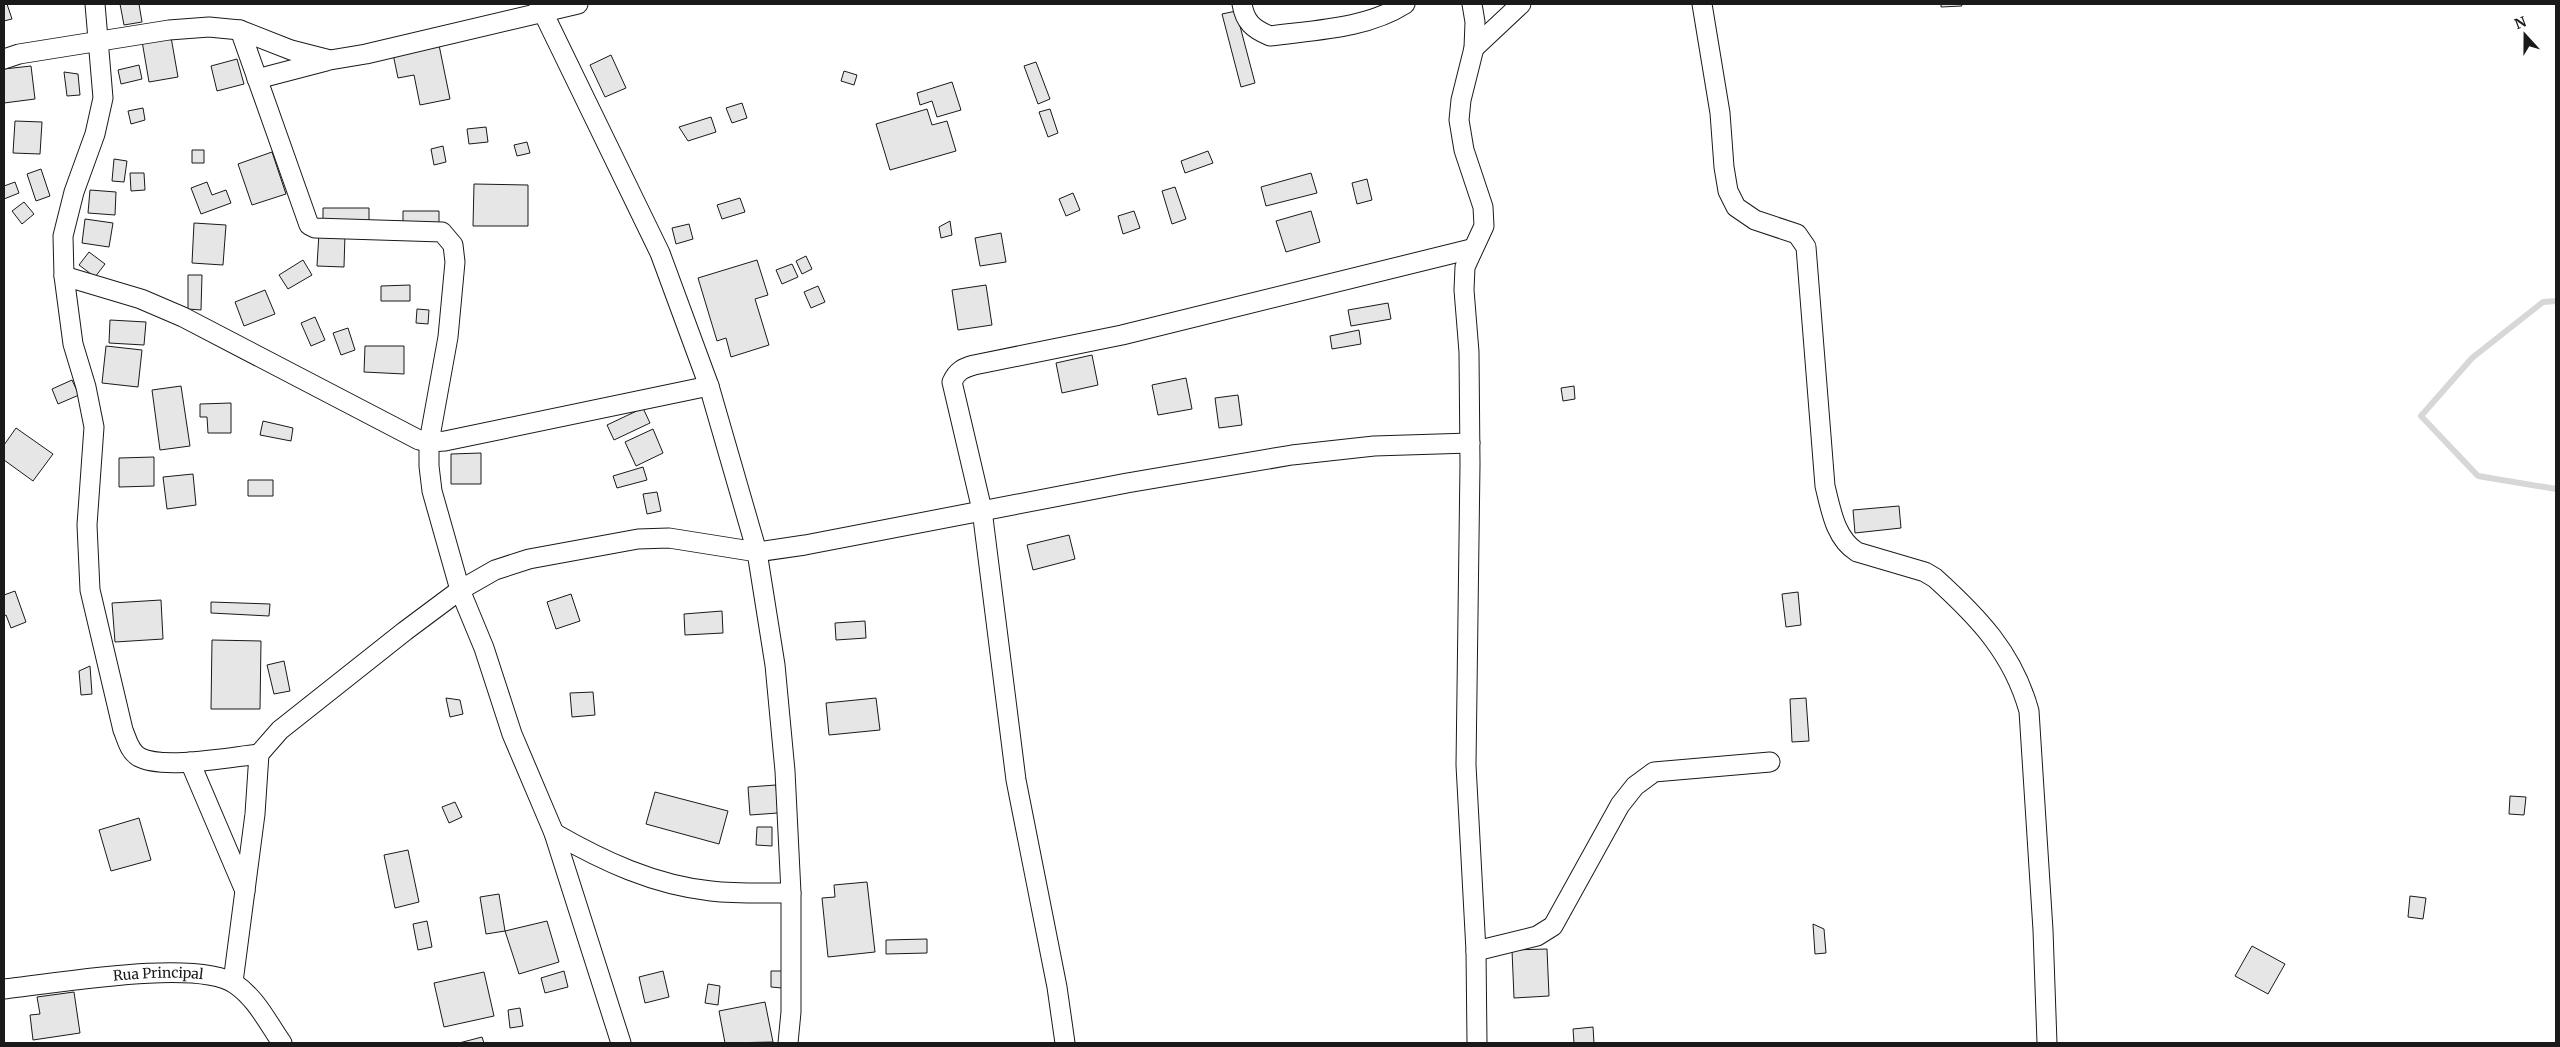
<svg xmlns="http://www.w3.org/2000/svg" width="2560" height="1047" viewBox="0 0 2560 1047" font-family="Merriweather,serif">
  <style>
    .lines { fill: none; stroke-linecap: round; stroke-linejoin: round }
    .stream { stroke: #d7d7d7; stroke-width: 6 }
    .building { fill: #e6e6e6; stroke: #1a1a1a }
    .minor-casing { stroke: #1a1a1a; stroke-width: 21 }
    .minor { stroke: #fff; stroke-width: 19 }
    .labels { text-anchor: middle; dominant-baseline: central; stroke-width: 4; stroke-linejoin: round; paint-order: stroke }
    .street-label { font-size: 14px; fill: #1a1a1a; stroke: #fff }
  </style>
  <rect width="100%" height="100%" fill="#fff"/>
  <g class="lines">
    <path class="stream" d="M2556,301L2543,302L2472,358L2421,416L2478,476L2556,489"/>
  </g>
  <path class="building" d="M4,4H7L12,19L4,21Z
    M120,4H139L142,22L124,25Z
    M1941,4H1961L1962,6L1941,7Z
    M1236,11L1255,83L1241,87L1222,14Z
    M171,37L178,77L149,82L142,41Z
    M439,45L450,99L420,105L414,75L398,78L393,54Z
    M611,55L626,88L605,97L590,65Z
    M237,59L244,84L217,91L211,66Z
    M1036,62L1050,99L1038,104L1024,66Z
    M139,65L142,79L121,84L118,70Z
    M31,66L35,99L4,103V69Z
    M844,71L857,75L854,85L841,81Z
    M64,72L78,74L80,95L67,96Z
    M952,82L961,110L937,117L932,101L920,105L917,93Z
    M742,103L747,118L732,123L726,108Z
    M143,108L145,120L131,124L128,111Z
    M927,109L932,125L947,121L956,151L890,170L876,124Z
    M1050,109L1058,133L1048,137L1039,112Z
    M711,117L716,132L688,141L679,127Z
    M15,121L42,122L40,154L13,153Z
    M486,127L488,142L469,144L467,129Z
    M527,142L530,153L517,156L514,145Z
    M443,146L446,162L434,165L431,149Z
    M192,150H204V163H192Z
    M1208,151L1213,163L1185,173L1181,161Z
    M272,152L286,194L252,205L238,164Z
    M114,159L127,161L124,182L112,181Z
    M41,169L50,196L36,201L27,174Z
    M130,173H144L145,190L131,191Z
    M1311,173L1317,193L1266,206L1261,187Z
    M1367,179L1372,200L1357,204L1352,183Z
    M15,182L19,193L4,199V186Z
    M207,182L212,195L226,190L231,203L201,214L191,188Z
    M474,184L528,185V226H473Z
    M1175,187L1186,219L1172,224L1162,191Z
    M90,190L116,192L115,215L88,213Z
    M1073,193L1080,210L1066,216L1059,199Z
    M740,198L745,212L722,219L717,205Z
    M24,202L34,214L22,224L12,211Z
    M323,208H369V222H323Z
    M403,211H439V224L403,225Z
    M1134,211L1140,228L1123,234L1118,216Z
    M1311,211L1320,242L1286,252L1276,221Z
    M85,219L113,223L109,247L82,243Z
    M950,221L952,235L941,238L939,227Z
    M194,223L226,225L223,265L192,263Z
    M689,224L693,239L676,244L672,228Z
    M319,233L345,234L344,267L317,266Z
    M1001,233L1006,262L980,266L975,238Z
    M89,252L105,264L95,277L79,265Z
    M806,256L812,269L802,274L796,261Z
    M303,260L312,275L288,289L279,275Z
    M757,260L768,295L755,299L769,345L731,357L726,338L717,341L698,278Z
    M792,264L798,277L782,284L776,270Z
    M188,275H202L201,310L188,309Z
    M410,285V301H381V286Z
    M986,285L992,325L958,330L952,290Z
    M818,286L825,302L811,308L804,292Z
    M265,290L275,314L244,326L235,302Z
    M1388,303L1391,319L1351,326L1348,310Z
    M417,309L429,310L428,324L416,323Z
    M315,317L325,340L311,346L301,323Z
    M110,320L146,322L144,345L109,343Z
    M348,328L355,350L341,355L333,333Z
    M1359,330L1361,344L1332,349L1330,336Z
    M106,346L142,350L138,387L102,383Z
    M365,346H404V374L364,372Z
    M1092,355L1098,385L1062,393L1056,363Z
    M1186,378L1192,409L1158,415L1152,385Z
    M72,380L79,395L58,404L52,389Z
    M181,386L190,446L160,450L152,390Z
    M1574,386L1575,399L1563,401L1561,388Z
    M1238,395L1242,425L1219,428L1215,398Z
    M231,403V433H208L207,417H200V404Z
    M643,408L650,423L614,440L607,425Z
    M263,421L293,428L291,441L260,435Z
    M16,428L53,454L33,481L4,460V445Z
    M653,429L663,453L636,466L625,442Z
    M481,453V484H451V454Z
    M154,457V486L119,487V458Z
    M643,467L647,480L617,488L613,476Z
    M193,474L196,505L167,509L163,477Z
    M248,480H273V496H248Z
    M657,492L661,511L647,514L643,494Z
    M1899,506L1901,528L1855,533L1853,510Z
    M1069,535L1075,559L1033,570L1027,545Z
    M15,591L26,622L11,628L6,615L4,616V595Z
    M1798,592L1801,625L1786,627L1782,594Z
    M571,594L580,621L556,629L547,602Z
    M161,600L163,639L115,642L112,603Z
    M211,602L270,604L269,616L211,613Z
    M722,611L723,633L685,635L684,614Z
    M865,621L866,638L836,640L835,623Z
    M212,640L261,641L260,709H211Z
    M284,661L290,691L274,694L267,665Z
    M90,666L92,694L81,695L79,671Z
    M593,692L595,715L572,717L570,693Z
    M446,698L460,700L463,714L450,717Z
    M876,698L880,730L829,735L826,703Z
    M1806,698L1809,741L1792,742L1790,699Z
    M776,785L778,813L750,815L748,787Z
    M655,792L728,811L719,844L646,824Z
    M2510,796L2526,797L2524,815L2509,814Z
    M455,802L462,817L449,823L442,807Z
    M139,818L151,860L111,871L99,830Z
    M757,827H772V846L756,845Z
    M408,850L419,902L395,908L384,855Z
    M867,882L875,952L828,957L822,898L835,897L834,885Z
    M499,894L505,931L486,934L480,897Z
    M2410,896L2426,898L2423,919L2408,917Z
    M427,921L432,947L418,950L413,924Z
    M547,921L559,962L519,974L505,931Z
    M1813,924L1824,929L1826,953L1815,954Z
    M927,939V953L886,954V940Z
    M2252,946L2285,964L2268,994L2235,976Z
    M1547,949L1549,996L1514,998L1512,950Z
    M564,971L568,987L545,993L541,978Z
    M663,971L669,997L645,1003L639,977Z
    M771,971H783L782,988L771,987Z
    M484,972L494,1016L444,1027L434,983Z
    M708,984L720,986L718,1005L705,1003Z
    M74,992L80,1033L33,1040L30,1015L40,1014L37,997Z
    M765,1002L773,1042L725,1043L719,1011Z
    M520,1008L523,1026L510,1028L508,1010Z
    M1593,1027L1594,1043H1574L1573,1029Z
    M482,1037L484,1043H459Z"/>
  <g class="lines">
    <defs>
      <g id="minor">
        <path d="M95,4L103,98L95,134L74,192L63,236L64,276L73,344L86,387L94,427L87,525L90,590L123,730C127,739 129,751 139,757C163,770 230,757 259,754"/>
        <path d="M539,4L660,253L709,386L757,552L775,665L785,771L791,893V1012L788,1043"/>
        <path d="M1242,4C1245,22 1253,29 1270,36C1314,30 1366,29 1405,4"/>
        <path d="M1472,4L1475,22L1474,48L1461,100L1459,120L1464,150L1483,207L1484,226L1465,267L1464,290L1469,352L1470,464L1466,765L1476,951L1477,1043"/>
        <path d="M1702,4L1720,113L1724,167L1728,191L1736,207L1755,220L1797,234L1806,247L1825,486C1831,510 1835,538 1857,552L1925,572L1935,578C1978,617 2013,653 2029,711L2043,930L2047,1043"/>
        <path d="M240,30L309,225L315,228L442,232L453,245L455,262L448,337L429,442V466L432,491L460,590L484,648L512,734L554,833L621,1043"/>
        <path d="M1474,48L1521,4"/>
        <path d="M4,59L19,54L169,30L209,27L240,30L291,50L330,60L366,54L578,4"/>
        <path d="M257,79L326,61"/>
        <path d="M64,276L141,299L183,317L419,440L429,442L445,441L709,386"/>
        <path d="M190,762L245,891"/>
        <path d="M554,833C603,861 654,885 711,891C737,894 765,893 791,893"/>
        <path d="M1476,951L1537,936L1553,926L1620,805L1635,786L1654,772L1770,762"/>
        <path d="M233,982L255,814L259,754L280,730L405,631L460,590L495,570L529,559L638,539L669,538L757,552L805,545L1127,483L1292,455L1374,446L1470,443"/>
        <path id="s1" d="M4,989C53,984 196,958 235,984C256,998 268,1023 282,1043"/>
        <path d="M1065,1043L1057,987L1016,780L982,510L952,382C957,371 963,368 974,365L1122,335L1471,249"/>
      </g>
    </defs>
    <use href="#minor" class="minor-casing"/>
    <use href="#minor" class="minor"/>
  </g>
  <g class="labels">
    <g class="street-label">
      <text stroke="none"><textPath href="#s1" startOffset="155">Rua Principal</textPath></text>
    </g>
  </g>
  <rect width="2560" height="1047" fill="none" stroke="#1a1a1a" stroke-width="10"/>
  <g transform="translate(2525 35) rotate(339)" stroke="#ffffff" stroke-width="4" paint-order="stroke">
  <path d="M0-4L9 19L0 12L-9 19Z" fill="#1a1a1a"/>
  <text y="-8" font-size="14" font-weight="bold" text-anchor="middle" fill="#1a1a1a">N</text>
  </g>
</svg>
